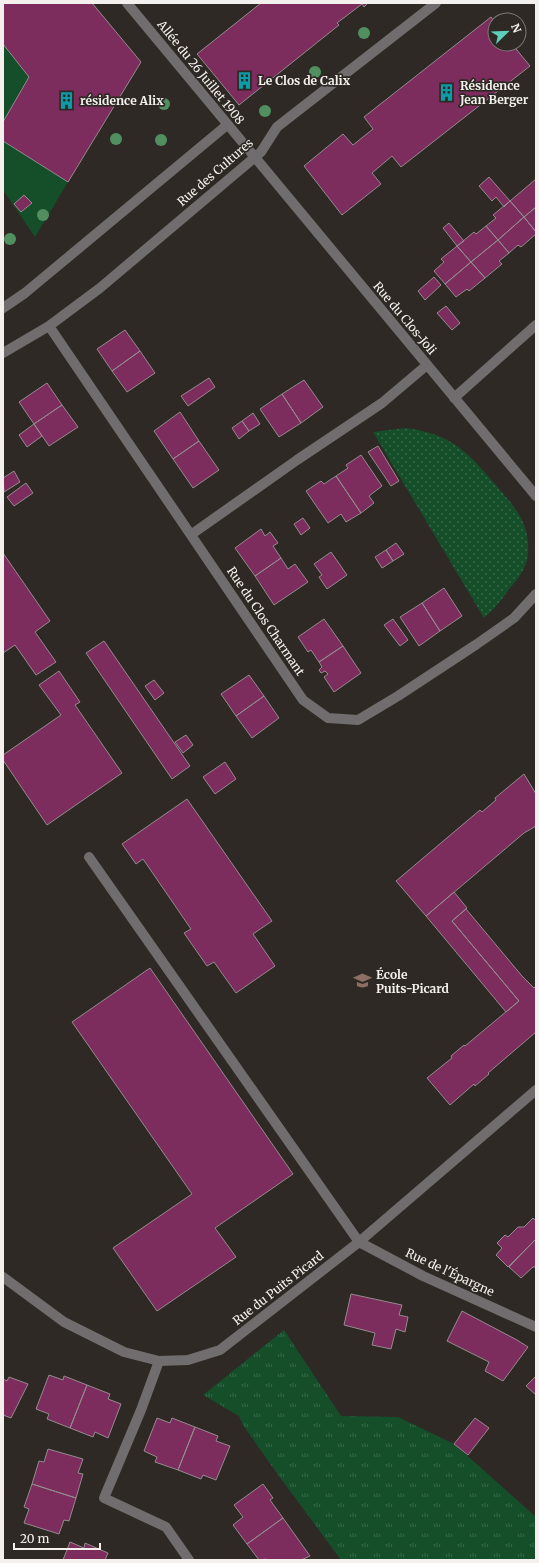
<svg xmlns="http://www.w3.org/2000/svg" width="539" height="1563" viewBox="0 0 539 1563" font-family="Merriweather,serif">
  <style>
    .grass { fill: url(#grass-dots) }
    .park { fill: url(#park-tufts) }
    .garden { fill: #144f2a }
    .building { fill: #7d2c5e; stroke: #948b8f }
    .lines { fill: none; stroke-linecap: round; stroke-linejoin: round }
    .service { stroke: #716c6d; stroke-width: 10 }
    .minor { stroke: #716c6d; stroke-width: 10 }
    .tree { fill: #518f61 }
    .labels { text-anchor: middle; dominant-baseline: central; stroke-width: 3.5; stroke-linejoin: round; paint-order: stroke }
    .street-label { font-size: 12px; fill: #f4f0ed; stroke: #2e2924 }
    .poi-label { font-size: 12px; font-weight: bold; fill: #f4f0ed; stroke: #2e2924; text-anchor: start }
  </style>
  <defs>
    <pattern id="grass-dots" width="8" height="8" patternUnits="userSpaceOnUse"><rect width="8" height="8" fill="#144f2a"/><path d="M2 2h.1M6 6h.1" fill="none" stroke="#376949" stroke-width="1.8" stroke-linecap="round"/></pattern>
    <pattern id="park-tufts" width="24" height="20" patternUnits="userSpaceOnUse"><rect width="24" height="20" fill="#144f2a"/><path d="M3 7l-1-3M5 7V3M7 7l1-3M15 17l-1-3M17 17v-4M19 17l1-3" fill="none" stroke="#376949"/></pattern>
  </defs>
  <rect width="100%" height="100%" fill="#2e2924"/>
  <path class="grass" d="M406,428C450,434 466,450 494,483C511,503 530,521 528,551C528,556 527,563 524,568C521,575 515,582 510,588C502,599 495,609 484,618L373,432Z"/>
  <path class="park" d="M284,1330L341,1416L398,1417L454,1444L536,1517V1560H341L276,1472L243,1425L239,1416L203,1395Z"/>
  <path class="garden" d="M3,44L29,77L3,122Z
    M3,141L68,182L35,237L3,190Z"/>
  <path class="building" d="M3,3H92L141,62L68,182L3,141V122L29,77L3,44Z
    M261,3H368L364,7L362,4L337,23L339,25L239,105L197,54Z
    M491,17L495,23V44H512L530,66L401,167L392,156L372,173L381,184L342,215L304,166L343,134L353,145L373,129L364,117Z
    M489,177L510,201L504,207L496,197L492,201L479,186Z
    M536,179V207L524,217L510,201Z
    M24,195L32,203L21,212L14,204Z
    M510,201L524,217L498,240L486,226L496,218L493,215Z
    M536,207V232L524,217Z
    M524,217L536,232V234L521,247L518,245L509,253L498,240Z
    M449,223L464,241L457,246L443,228Z
    M486,226L498,240L471,262L457,246L474,232L476,234Z
    M498,240L509,253L499,261L502,264L485,278L471,262Z
    M457,246L471,262L445,284L434,271L444,262L441,259Z
    M471,262L485,278L469,291L467,289L456,297L445,284Z
    M434,277L441,285L425,300L418,291Z
    M446,306L460,323L452,330L437,313Z
    M125,330L140,351L112,371L97,349Z
    M140,351L155,373L127,392L112,371Z
    M209,378L215,387L188,406L181,396Z
    M304,380L323,407L301,423L282,394Z
    M47,383L62,405L34,424L19,402Z
    M282,394L301,423L279,437L260,409Z
    M62,405L78,427L49,446L34,424Z
    M180,412L199,441L173,459L154,431Z
    M253,413L260,424L249,431L242,421Z
    M242,421L249,431L239,439L232,428Z
    M34,424L42,436L27,447L19,435Z
    M199,441L219,470L193,488L173,459Z
    M378,446L399,481L391,486L368,452Z
    M361,455L382,486L369,496L374,503L361,513L336,476L348,468L346,465Z
    M14,471L20,482L4,492L3,478Z
    M336,476L361,513L346,522L341,514L328,523L306,491L321,481L324,484Z
    M26,483L33,493L14,506L7,497Z
    M303,518L310,528L301,535L294,524Z
    M261,529L265,536L270,532L278,543L273,546L281,558L255,576L235,548Z
    M396,543L404,554L393,561L386,550Z
    M386,550L393,561L382,568L375,557Z
    M331,552L347,575L327,589L319,577L322,575L314,564Z
    M3,553L50,621L35,632L56,662L36,675L15,645L3,653Z
    M281,558L288,569L295,564L308,582L274,605L255,576Z
    M444,588L462,616L440,631L422,603Z
    M422,603L440,631L419,646L400,617Z
    M324,619L343,646L319,662L311,650L308,652L298,637Z
    M393,619L408,640L400,646L384,625Z
    M104,641L190,766L172,779L86,653Z
    M343,646L361,673L334,692L324,677L328,674L325,671L321,673L319,670L322,667L319,662Z
    M59,671L80,702L75,705L122,773L47,825L3,760V755L61,715L39,685Z
    M249,675L264,696L236,716L221,694Z
    M154,680L164,693L155,700L145,686Z
    M264,696L279,718L252,738L236,716Z
    M186,735L193,745L183,753L175,742Z
    M225,762L236,779L215,794L203,777Z
    M524,774L536,794V826L524,833L426,916L396,881L480,810L482,812L496,800L495,798Z
    M187,799L272,921L253,934L275,966L236,993L214,962L207,966L184,933L191,929L143,859L136,864L122,844Z
    M454,892L467,908L452,921L519,1001L506,1012L426,916Z
    M466,909L522,976L534,988L536,986V1032L488,1073L489,1074L475,1086L474,1084L450,1105L427,1078L452,1058L451,1056L464,1045L465,1046L519,1001L452,921Z
    M150,968L293,1174L215,1228L236,1257L157,1311L113,1248L192,1194L72,1022Z
    M533,1218L536,1221V1239L508,1267L496,1255L502,1248L497,1243L505,1235L508,1237L518,1227H524Z
    M536,1239V1267H533L521,1278L509,1267Z
    M351,1294L402,1305L399,1315L408,1317L405,1332L396,1329L391,1349L372,1345L375,1333L344,1325Z
    M462,1311L517,1340L528,1347L503,1381L485,1371L489,1362L447,1341Z
    M49,1375L63,1380L64,1376L87,1385L70,1428L47,1419L49,1414L36,1409Z
    M536,1376V1395L526,1386Z
    M9,1377L28,1384L11,1418L3,1415V1379L7,1381Z
    M87,1385L110,1394L108,1399L121,1404L108,1438L95,1432L93,1437L70,1428Z
    M157,1418L170,1423L172,1418L195,1427L178,1470L155,1462L157,1457L144,1451Z
    M475,1418L489,1428L468,1455L454,1444Z
    M195,1427L218,1436L216,1441L230,1446L216,1480L203,1475L201,1479L178,1470Z
    M48,1449L83,1459L78,1473L83,1474L76,1498L32,1484L39,1461L44,1462Z
    M32,1484L76,1498L69,1521L64,1520L59,1534L24,1523L29,1509L24,1507Z
    M263,1484L273,1498L270,1500L283,1518L247,1544L233,1525L243,1517L234,1505Z
    M283,1518L310,1556L301,1560H267L266,1559L259,1560L247,1544Z
    M70,1542L84,1548L85,1543L108,1553L105,1560H63Z"/>
  <g class="lines">
    <path class="service" d="M89,857L359,1242
      M159,1361L141,1410L104,1498L166,1527L189,1560"/>
    <path class="minor" d="M127,3L536,496
      M3,308L25,293L227,125
      M49,326L303,700L328,718L358,720L398,696L477,644L514,618L536,594
      M3,353L49,326L100,288L261,152L277,127L436,3
      M454,398L536,325
      M192,534L297,460L382,403L427,365
      M359,1242L423,1276L536,1327
      M3,1277L64,1322L124,1352L159,1361L188,1360L220,1350L359,1242L536,1090"/>
  </g>
  <g class="tree">
    <circle cx="364" cy="33" r="6"/>
    <circle cx="315" cy="72" r="6"/>
    <circle cx="164" cy="104" r="6"/>
    <circle cx="265" cy="111" r="6"/>
    <circle cx="116" cy="139" r="6"/>
    <circle cx="161" cy="140" r="6"/>
    <circle cx="43" cy="215" r="6"/>
    <circle cx="10" cy="239" r="6"/>
  </g>
  <defs>
    <symbol id="building-bare" viewBox="-9 -9 18 18"><path d="M-4-6H4V6H1V3H-1V6H-4ZM-2.5-4.3h1.7v1.8h-1.7ZM.8-4.3h1.7v1.8H.8ZM-2.5-1h1.7V.8h-1.7ZM.8-1h1.7V.8H.8Z" fill="#0f9aa8" stroke="#2e2924" stroke-width="2.5" paint-order="stroke"/></symbol>
    <symbol id="school-bare" viewBox="-9 -9 18 18"><path d="M0-5L7-2L0 1L-7-2ZM-4 1L0 2.5L4 1V4Q0 6-4 4Z" fill="#8d6e63" stroke="#2e2924" stroke-width="2.5" paint-order="stroke"/></symbol>
  </defs>
  <g fill-rule="evenodd">
    <use href="#building-bare" x="232" y="68" width="25" height="25"/>
    <use href="#building-bare" x="434" y="80" width="25" height="25"/>
    <use href="#building-bare" x="54" y="88" width="25" height="25"/>
    <use href="#school-bare" x="350" y="968" width="25" height="25"/>
  </g>
  <g class="labels">
    <g class="street-label">
      <text transform="translate(201 72) rotate(51)">Allée du 26 Juillet 1908</text>
      <text transform="translate(215 172) rotate(-41)">Rue des Cultures</text>
      <text transform="translate(405 318) rotate(50)">Rue du Clos-Joli</text>
      <text transform="translate(266 621) rotate(56)">Rue du Clos Charmant</text>
      <text transform="translate(450 1272) rotate(25)">Rue de l'Épargne</text>
      <text transform="translate(278 1288) rotate(-38)">Rue du Puits Picard</text>
    </g>
    <g class="poi-label">
      <text x="258" y="80">Le Clos de Calix</text>
      <text x="460" y="85">Résidence<tspan x="460" dy="14">Jean Berger</tspan></text>
      <text x="80" y="100">résidence Alix</text>
      <text x="376" y="974">École<tspan x="376" dy="14">Puits-Picard</tspan></text>
    </g>
  </g>
  <rect width="539" height="1563" fill="none" stroke="#f4f0ed" stroke-width="8"/>
  <g transform="translate(507 32) rotate(67)"><circle r="19" fill="#2e2924" stroke="#7d7974"/>
  <path d="M0-3L7 15L0 10L-7 15Z" fill="#5dceb9"/>
  <text y="-6" font-size="11" font-weight="bold" text-anchor="middle" fill="#f4f0ed">N</text>
  </g>
  <path d="M14 1543v6h86v-6" fill="none" stroke="#f4f0ed" stroke-width="2"/>
  <text x="20" y="1543" font-size="12" fill="#f4f0ed" stroke="#2e2924" stroke-width="3" paint-order="stroke">20 m</text>
</svg>
